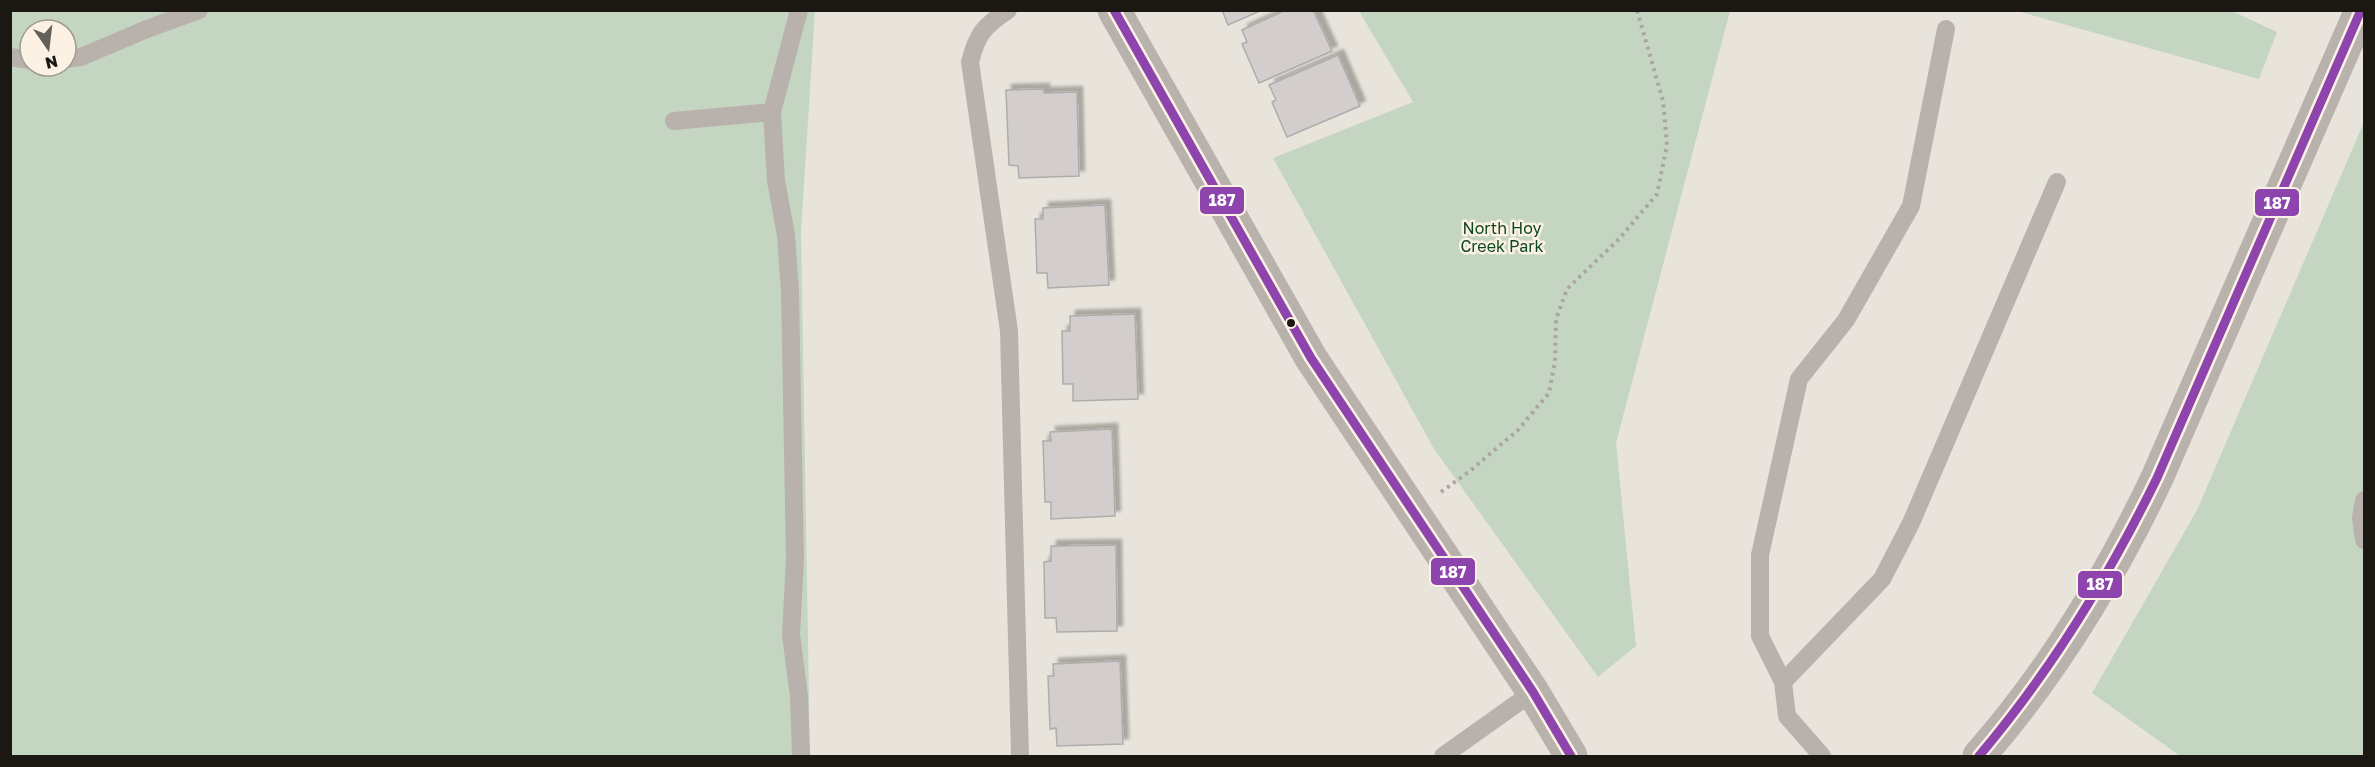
<svg xmlns="http://www.w3.org/2000/svg" width="2375" height="767" viewBox="0 0 2375 767" font-family="'Golos Text',sans-serif">
  <style>
    .green { fill: #c4d6c2; fill-rule: evenodd }
    .building { fill: #d3cecd; stroke: #b0acaa; stroke-width: 1.5; filter: url(#shadow) }
    .lines { fill: none; stroke-linecap: round; stroke-linejoin: round }
    .path { stroke: #aba5a0; stroke-width: 4; stroke-dasharray: 3 4.5; stroke-linecap: butt }
    .service { stroke: #b9b2ac; stroke-width: 18 }
    .tertiary { stroke: #b9b2ac; stroke-width: 33 }
    .bus-1-casing { stroke: #fbf2e3; stroke-width: 14 }
    .bus-1 { stroke: #8e44ad; stroke-width: 9 }
    .bus-dot { fill: #1b1813; stroke: #fbf2e3; stroke-width: 2 }
    .labels { text-anchor: middle; dominant-baseline: central; stroke-width: 5; stroke-linejoin: round; paint-order: stroke }
    .park-label { font-size: 16px; fill: #0d4721; stroke: #fbf2e3 }
    .line-badge { stroke: #fbf2e3; stroke-width: 2 }
    .badge-label { font-size: 16px; text-anchor: middle; font-weight: bold; fill: #fff }
  </style>
  <defs>
    <filter id="shadow"><feDropShadow dx="5.5" dy="-5.5" stdDeviation="1.5" flood-color="#0004"/></filter>
  </defs>
  <rect width="100%" height="100%" fill="#e8e4dc"/>
  <path class="green" d="M10,11H815L801,231L810,756H11ZM30,30H66V66H30Z
    M1359,11H1730L1616,443L1636,646L1598,677L1434,449L1273,158L1413,102Z
    M2017,11H2232L2277,32L2259,79Z
    M2364,122V756H2180L2092,693L2197,510Z"/>
  <path class="building" d="M1222,10H1262L1228,25Z
    M1286,10H1313L1332,51L1259,83L1242,44L1247,42L1242,30Z
    M1338,55L1360,106L1287,137L1272,102L1276,100L1269,85Z
    M1044,89V93L1077,92L1079,176L1019,178L1018,166L1009,165L1006,90Z
    M1105,205L1109,285L1048,288L1047,273H1037L1035,219H1043V208Z
    M1135,314L1138,399L1073,401V384H1063L1062,331H1070V316Z
    M1112,429L1115,516L1051,519V502H1045L1043,441H1051L1050,432Z
    M1116,545L1117,631L1057,632L1056,618H1045L1044,562L1051,561V546Z
    M1120,661L1123,744L1057,746L1056,728L1050,729L1048,676H1054L1053,664Z"/>
  <g class="lines">
    <path class="path" d="M1441,492L1470,471L1518,430L1549,393L1555,361L1556,319L1567,289L1619,239L1657,194L1667,145L1663,101L1637,10"/>
    <path class="service" d="M1008,10C984,26 977,34 970,62L1009,331L1020,756
      M10,57L30,60
      M66,59L81,57L147,29L199,10
      M772,112L776,181L786,235L790,292L795,558L791,635L799,696L801,756
      M674,121L772,112L799,10
      M2364,500L2361,518L2364,540
      M1783,682L1760,636V555L1799,379L1846,320L1911,206L1946,29
      M1443,756L1533,692
      M1822,756L1787,716L1783,682L1882,579L1911,523L2057,182"/>
    <path class="tertiary" d="M1114,10L1311,358L1533,692L1571,756
      M1979,756C2053,672 2109,579 2157,478L2361,10"/>
    <defs>
      <path id="bus-1" d="M1114,10L1311,358L1533,692L1571,756
        M1979,756C2051,671 2108,578 2157,478L2361,10"/>
    </defs>
    <use href="#bus-1" class="bus-1-casing"/>
    <use href="#bus-1" class="bus-1"/>
  </g>
  <circle class="bus-dot" cx="1291" cy="323" r="5"/>
  <g class="labels">
    <g class="park-label">
      <text x="1502" y="228">North Hoy<tspan x="1502" dy="18">Creek Park</tspan></text>
    </g>
  </g>
  <g class="line-badge">
    <rect x="1199" y="186" width="46" height="29" rx="6" fill="#8e44ad"/>
    <rect x="2254" y="188" width="46" height="29" rx="6" fill="#8e44ad"/>
    <rect x="1430" y="557" width="46" height="29" rx="6" fill="#8e44ad"/>
    <rect x="2077" y="570" width="46" height="29" rx="6" fill="#8e44ad"/>
  </g>
  <g class="badge-label">
    <text x="1222" y="206">187</text>
    <text x="2277" y="209">187</text>
    <text x="1453" y="578">187</text>
    <text x="2100" y="590">187</text>
  </g>
  <rect width="2375" height="767" fill="none" stroke="#1b1813" stroke-width="24"/>
  <g transform="translate(48 48) rotate(166)"><circle r="28" fill="#fbf2e3" stroke="#a19b90" stroke-width="1.5"/>
  <path d="M0-4.5L10 22L0 15L-10 22Z" fill="#635f59"/>
  <text y="-9" font-size="16" font-weight="bold" text-anchor="middle" fill="#1b1813">N</text>
  </g>
</svg>
